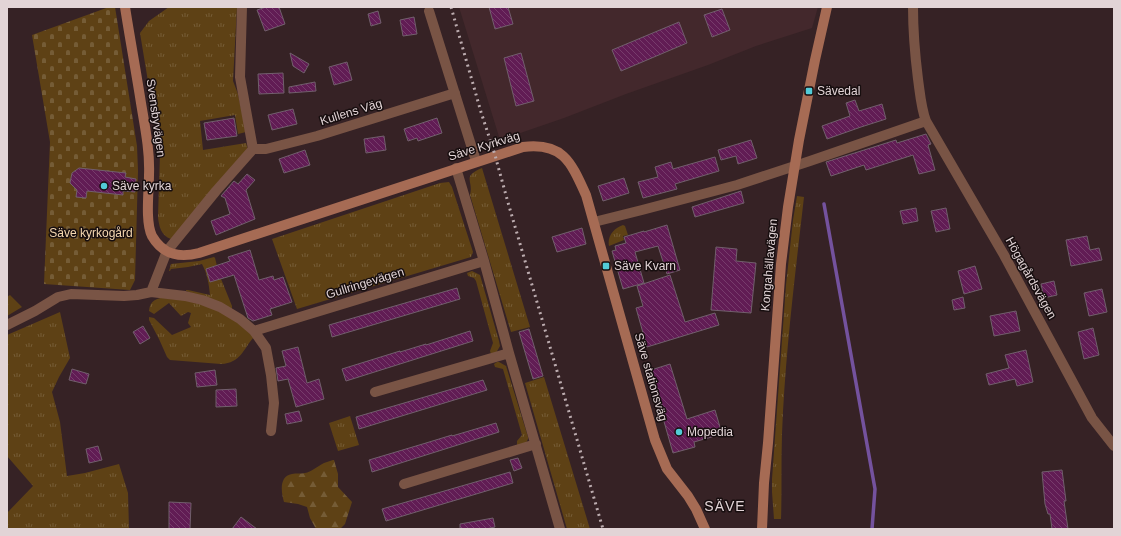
<svg xmlns="http://www.w3.org/2000/svg" width="1121" height="536" viewBox="0 0 1121 536" font-family="Helvetica,sans-serif">
  <style>
    .built { fill: #43282c }
    .grass { fill: url(#grass-tufts) }
    .forest { fill: url(#forest-firs) }
    .cemetery { fill: url(#cemetery-stones) }
    .lines { fill: none; stroke-linecap: round; stroke-linejoin: round }
    .stream { stroke: #74529e; stroke-width: 3.5 }
    .building { fill: url(#building-back-hatch); stroke: #715f6c }
    .street { stroke: #795445; stroke-width: 10 }
    .secondary { stroke: #a66b54; stroke-width: 10 }
    .rail { stroke: #bcacaf; stroke-width: 3; stroke-dasharray: 2 4; stroke-linecap: butt }
    .poi-dot { fill: #52cbd7; stroke: #170e0f; stroke-width: 1.5 }
    .labels { text-anchor: middle; dominant-baseline: central; stroke-width: 3; stroke-linejoin: round; paint-order: stroke }
    .poi-label { font-size: 12px; fill: #e2d4d6; stroke: #170e0f; text-anchor: start }
    .street-label { font-size: 12px; fill: #e2d4d6; stroke: #170e0f }
    .park-label { font-size: 12px; fill: #f5d8b1; stroke: #170e0f }
    .quarter-label { font-size: 14px; letter-spacing: 1px; fill: #e2d4d6; stroke: #170e0f }
  </style>
  <defs>
    <pattern id="grass-tufts" width="24" height="20" patternUnits="userSpaceOnUse"><rect width="24" height="20" fill="#5e4115"/><path d="M3 7l-1-3M5 7V3M7 7l1-3M15 17l-1-3M17 17v-4M19 17l1-3" fill="none" stroke="#755c36"/></pattern>
    <pattern id="forest-firs" width="22" height="20" patternUnits="userSpaceOnUse"><rect width="22" height="20" fill="#5e4115"/><path d="M5 1l3.5 6h-7zM16 11l3.5 6h-7z" fill="#755c36"/></pattern>
    <pattern id="cemetery-stones" width="16" height="16" patternUnits="userSpaceOnUse"><rect width="16" height="16" fill="#5e4115"/><path d="M2 7V4a2 2 0 0 1 4 0v3zM10 15v-3a2 2 0 0 1 4 0v3z" fill="#755c36"/></pattern>
    <pattern id="building-back-hatch" width="6" height="6" patternUnits="userSpaceOnUse"><rect width="6" height="6" fill="#611c54"/><path d="M-1 5l2 2M0 0l6 6M5-1l2 2" fill="none" stroke="#773c6c"/></pattern>
  </defs>
  <rect width="100%" height="100%" fill="#362225"/>
  <path class="built" d="M459,7H818L812,28L756,46L708,65L626,94L564,118L500,140Z"/>
  <path class="grass" d="M169,7H237L233,81L238,94L246,132L238,134L235,115L200,121L203,150L246,143L248,149L171,239C161,236 159,226 158,217L160,154L140,33L149,21Z
    M482,168L530,327L511,332L470,195C474,180 461,177 482,168Z
    M449,182L452,187L473,252L471,257L297,309L272,239L440,183Z
    M797,196L804,197C795,276 785,355 782,434C781,462 782,491 781,519H774L772,492V479L786,285L793,220Z
    M623,225L625,226L628,235L623,236L624,240L609,246C607,236 614,228 623,225Z
    M214,257L215,258L219,274L232,306V309L186,291V290H188L210,295C209,284 207,273 202,264L188,267L171,269L170,271H169L171,264L199,261Z
    M472,271L480,275L499,341L500,346L496,353L491,354L490,351L493,343L476,281L474,278L468,276L467,273Z
    M10,295L22,307L7,316V297Z
    M167,297L205,304L235,320L254,337C243,349 241,363 221,364L170,360L167,357L159,339L149,320V317L154,318L172,335L191,327L188,323L191,313L188,312L181,316L169,303L154,314L149,311C150,300 157,298 167,297Z
    M60,312L70,358L59,377L52,392L60,422L67,476L85,473L119,464L128,493L129,529H7V513L33,486L7,456V335Z
    M497,362H499L506,366L528,437V439L526,443L517,447V441L522,435L503,369L495,367L494,364Z
    M544,377L590,529H567L525,383Z
    M350,416L359,445L338,451L329,423Z"/>
  <path class="forest" d="M333,460H334L338,474V487L352,502L345,524L340,529H316L310,518L307,507L298,504L284,502C281,492 279,476 292,474C296,473 301,474 305,473C311,472 318,466 324,463C327,462 330,461 333,460Z"/>
  <path class="cemetery" d="M109,7H115L137,146L138,171L135,280L130,290L44,284L50,142L32,35Z"/>
  <g class="lines">
    <path class="stream" d="M824,204L875,489L872,529"/>
  </g>
  <path class="building" d="M266,7H279L285,24L265,31L257,10Z
    M489,7H508L513,24L495,29Z
    M722,9L730,30L712,37L704,15Z
    M378,11L381,23L371,26L368,14Z
    M414,17L417,34L403,36L400,20Z
    M679,22L687,43L621,71L612,50Z
    M290,53L309,64L304,73L293,66Z
    M521,53L534,101L516,106L504,58Z
    M347,62L352,80L334,85L329,67Z
    M283,73L284,93L259,94L258,74Z
    M315,82L316,91L289,93V87Z
    M855,100L859,111L882,104L886,119L861,127L827,139L822,126L850,116L846,103Z
    M293,109L297,124L272,130L268,115Z
    M234,118L237,136L207,140L204,123Z
    M437,118L442,133L418,141L417,138L408,141L404,129Z
    M926,134L931,144L928,145L935,170L919,174L913,155L866,170L864,165L831,176L826,162L896,140L897,143Z
    M384,136L386,150L366,153L364,139Z
    M751,140L757,158L738,164L736,156L721,160L718,150Z
    M305,150L310,165L284,173L279,159Z
    M715,157L719,171L675,184L677,189L643,198L638,182L658,177L655,167L671,162L673,169Z
    M79,168L126,173L125,177L136,179L135,192L123,191V195L87,191L86,198L76,197L77,190L70,183L72,173Z
    M247,174L255,180L246,190L255,219L233,228L216,235L211,221L230,214L225,198L221,196L234,181L238,184Z
    M624,178L629,193L603,201L598,186Z
    M741,191L744,203L695,217L692,207Z
    M916,208L918,221L903,224L900,211Z
    M946,208L950,229L936,232L931,211Z
    M667,225L680,270L667,274L658,246L635,252L644,283L623,289L612,251L616,250L615,246L626,243L624,237L644,231V232Z
    M582,228L586,244L557,252L552,237Z
    M1087,236L1090,250L1099,248L1102,260L1071,266L1066,240Z
    M716,247L737,249L736,261L756,263L751,313L711,310Z
    M250,250L259,280L273,276L274,280L283,277L292,302L270,309L272,315L253,321L248,318L234,275L210,282L206,269L230,261L228,257Z
    M975,266L982,289L964,294L958,271Z
    M670,275L685,322L715,313L719,325L647,347L636,308L643,306L637,286Z
    M1054,281L1057,295L1044,298L1041,284Z
    M457,288L460,299L332,337L329,325Z
    M1102,289L1107,312L1089,316L1084,293Z
    M963,297L965,308L954,310L952,300Z
    M1016,311L1020,331L994,336L990,316Z
    M143,326L150,338L140,344L133,332Z
    M1093,328L1099,355L1084,359L1078,332Z
    M529,329L543,376L533,379L519,332Z
    M470,331L473,341L346,381L342,369L400,351V352L426,344V345Z
    M298,347L307,383L319,379L324,399L296,407L288,379L278,381L276,368L286,366L282,351Z
    M1026,350L1033,382L1017,386L1015,379L989,385L986,374L1009,368L1005,355Z
    M670,364L687,419L715,410L722,434L694,442L695,447L673,453L663,418L665,417L651,370Z
    M72,369L89,374L86,384L69,380Z
    M215,370L217,385L197,387L195,373Z
    M483,380L487,390L359,429L356,417Z
    M236,389L237,406L216,407V390Z
    M299,411L302,421L287,424L285,414Z
    M496,423L499,432L372,472L369,460L426,443L452,435V436Z
    M98,446L102,460L89,463L86,449Z
    M518,458L522,468L514,471L510,460Z
    M1062,470L1066,501H1064L1068,529H1052L1050,514H1048L1045,504L1042,472Z
    M510,472L513,483L386,521L382,509Z
    M169,502L191,503L190,529H169Z
    M241,517L257,529H232Z
    M493,518L495,527L486,529H460V524Z"/>
  <g class="lines">
    <path class="street" d="M913,7C913,31 915,55 918,79C920,93 921,108 926,121L1004,255L1092,418L1114,446
      M429,11L476,161
      M253,149H266L317,136L455,93
      M456,168L484,261L509,353L560,529
      M594,222L642,210L737,185L810,161L926,121
      M151,292L185,296L202,300L220,307L240,319L254,331L266,348L271,375L274,403L271,431
      M7,325L35,311L58,297L71,294L124,296L137,295L151,292L167,251L216,191L253,149L240,77L242,7
      M254,331L484,261
      M375,392L509,353
      M404,484L536,444"/>
    <path class="secondary" d="M125,7C130,39 136,71 141,103C145,127 150,151 149,175C149,191 145,222 152,236C163,255 179,258 199,253L523,147C563,142 571,162 586,195L655,440L667,469L688,496L696,509L705,529
      M762,529L764,483L768,443L781,264L788,207L799,140L815,60L827,7"/>
    <path class="rail" d="M451,7L481,112L495,155L507,199L603,529"/>
  </g>
  <g class="poi-dot">
    <rect x="805" y="87" width="8" height="8" rx="2"/>
    <circle cx="104" cy="186" r="4"/>
    <rect x="602" y="262" width="8" height="8" rx="2"/>
    <circle cx="679" cy="432" r="4"/>
  </g>
  <g class="labels">
    <g class="poi-label">
      <text x="817" y="91">Sävedal</text>
      <text x="112" y="186">Säve kyrka</text>
      <text x="614" y="266">Säve Kvarn</text>
      <text x="687" y="432">Mopedia</text>
    </g>
    <g class="street-label">
      <text transform="translate(351 112) rotate(-17)">Kullens Väg</text>
      <text transform="translate(156 118) rotate(82)">Svensbyvägen</text>
      <text transform="translate(484 146) rotate(-17)">Säve Kyrkväg</text>
      <text transform="translate(769 265) rotate(-85)">Kongahällavägen</text>
      <text transform="translate(1031 278) rotate(61)">Högagårdsvägen</text>
      <text transform="translate(365 283) rotate(-17)">Gullringevägen</text>
      <text transform="translate(651 377) rotate(74)">Säve stationsväg</text>
    </g>
    <g class="park-label">
      <text x="91" y="233">Säve kyrkogård</text>
    </g>
    <g class="quarter-label">
      <text x="725" y="506">SÄVE</text>
    </g>
  </g>
  <rect width="1121" height="536" fill="none" stroke="#e2d4d6" stroke-width="16"/>
</svg>
